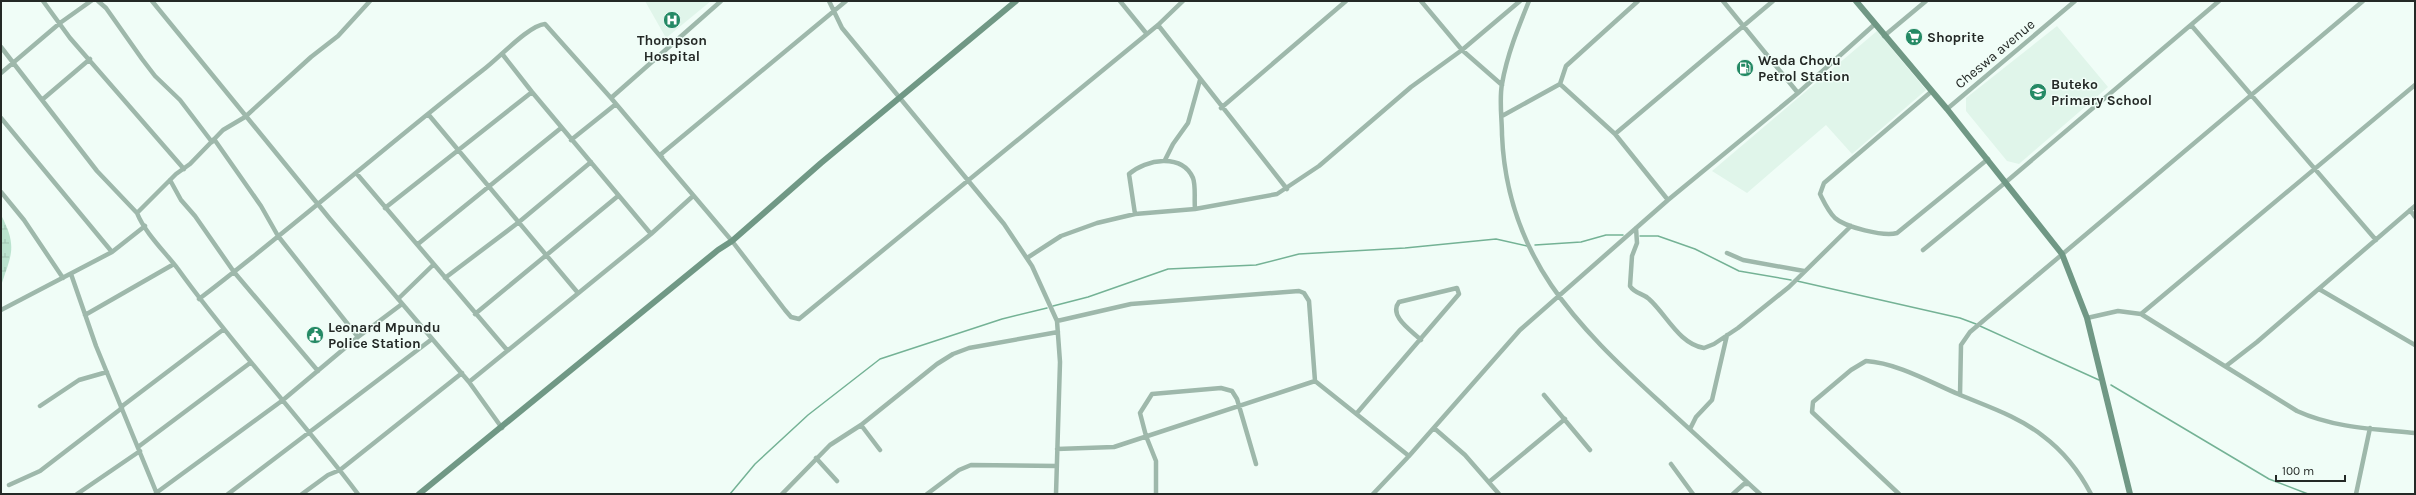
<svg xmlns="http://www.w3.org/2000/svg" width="2416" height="495" viewBox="0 0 2416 495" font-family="Karla,sans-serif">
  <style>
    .built { fill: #e0f5ea }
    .wetland { fill: url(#wetland-marsh) }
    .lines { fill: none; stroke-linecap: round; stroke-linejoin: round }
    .stream { stroke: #74b295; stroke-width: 1.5 }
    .street { stroke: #9eb8ab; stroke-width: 4.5 }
    .secondary { stroke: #709885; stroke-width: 6 }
    .labels { text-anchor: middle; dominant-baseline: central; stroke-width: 3; stroke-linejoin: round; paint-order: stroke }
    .poi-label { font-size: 14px; font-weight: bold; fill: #242926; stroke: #f0fdf7; text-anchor: start }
    .street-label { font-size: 14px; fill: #242926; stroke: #f0fdf7 }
  </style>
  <defs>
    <pattern id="wetland-marsh" width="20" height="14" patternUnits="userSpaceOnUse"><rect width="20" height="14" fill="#bae3cf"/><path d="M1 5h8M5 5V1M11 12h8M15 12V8" fill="none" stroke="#a0c3b2"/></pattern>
  </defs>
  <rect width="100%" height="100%" fill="#f0fdf7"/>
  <path class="built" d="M645,1H711L666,38Z
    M2057,26L2108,87L2019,164L2007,161L1966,111V98Z
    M1877,31L1926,90L1852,154L1826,125L1747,193L1712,171Z"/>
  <path class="wetland" d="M1,215C18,247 11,255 1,286Z"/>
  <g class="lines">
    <path class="stream" d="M1640,236H1658L1695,249L1739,271L1791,280
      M1535,245L1581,242L1606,235H1623
      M1797,281L1960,318L1976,324
      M1053,306L1088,297L1168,269L1256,265L1299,254L1405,248L1496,239L1527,246
      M1980,326L2099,380
      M2111,385L2269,479L2308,494
      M730,494L755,464L808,415L880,359L1002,319L1047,308"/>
    <path class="street" d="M43,1L70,38L184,169
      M98,1L106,8L142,59L155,76L180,100L212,142
      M152,1L330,219L469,382L502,428
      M829,1L842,28L1004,224L1032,266L1057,321L1060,362L1056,494
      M1120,1L1146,33
      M1421,1L1462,50L1520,1
      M1529,1C1518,28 1507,55 1502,84C1499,100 1502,119 1502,135C1507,257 1576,325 1660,402C1694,433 1727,463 1760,494
      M1723,1L1798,93
      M1158,25L1287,189
      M2191,25L2376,240
      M1884,36L1926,1
      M1,47L97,171L137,213
      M503,55L532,92L651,234
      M1,73L60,23L91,1
      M1560,84L1615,134L1668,200
      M1932,91L1824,183L1820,194C1824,202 1828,211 1835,218C1845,227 1884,237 1897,233L1988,159
      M611,98L721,1
      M43,99L90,59
      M1221,108L1346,1
      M1947,109L2075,1
      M428,114L578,293
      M1502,116L1560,84L1566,66L1638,1
      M1,118L112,252
      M1615,134L1773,1
      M214,139L261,206L278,236L358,337
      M571,140L616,104
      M662,157L660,155L846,1
      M1165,160L1173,144L1188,123L1200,80
      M357,174L507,350
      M170,180L181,200L195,216L234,272L318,371
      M1,192L24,220L63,278
      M385,208L532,92
      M2410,210L2415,217
      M1135,214L1129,174C1146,159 1182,153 1193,178C1196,186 1194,200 1195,209
      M1636,228L1637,243L1632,256L1630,286C1635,294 1643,293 1649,299C1666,314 1679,344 1704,348L1714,344L1738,328L1789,287L1851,226
      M418,244L561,128
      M1923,250L2006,182L2219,1
      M1727,253L1743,260L1804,271
      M1027,258L1061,236L1097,223L1135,214L1195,209L1277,194L1319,166L1411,87L1462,50L1502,85
      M71,274L96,346L157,494
      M445,278L519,222L591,162
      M2319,289L2415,345
      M199,299C296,225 387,145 483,70C498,59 529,25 545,24L611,98L732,241L785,310L791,317L799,319L1158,25L1183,1
      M398,299L433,265
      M1,310L112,252L145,226
      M475,314L618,196
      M2141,314L2415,85
      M85,315L174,264
      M2087,318L2118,311L2141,314L2297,411C2334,428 2375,429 2415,433
      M1057,321L1131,304L1299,291L1304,293L1309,301L1315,381L1409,456
      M2226,366L2257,342L2415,206
      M469,382L651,234L693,196
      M1544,395L1590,450
      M1960,395L1961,345L1970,332L2363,1
      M40,406L79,380L107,372
      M121,407L224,329
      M1357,413L1459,294L1457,288L1399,302C1388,316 1412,331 1421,340
      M861,425L880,450
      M1434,428L1465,455L1499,494
      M1690,429L1696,417L1712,400L1727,335
      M138,447L250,363
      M1057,449L1114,447L1315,381
      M816,458L837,481
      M1671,464L1693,494
      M1489,482L1565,419
      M9,485L40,471L122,408
      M156,493L283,400L358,337L402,304
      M77,494L140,451
      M228,494L432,339
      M302,494L328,475L340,470L462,373
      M358,494C300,417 234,347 178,269C165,252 145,233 137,213L176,174L190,164L223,130L245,117L311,57L338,36L370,1
      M782,494L830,445L861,425L937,364L953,354L969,348L1058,332
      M927,494L959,470L971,465L1057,466
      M1156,494V461L1146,436L1140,413L1152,394L1221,388L1232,391L1237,399L1256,464
      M1373,494L1409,456L1520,330L1668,200L1798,93L1875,24
      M1733,494L1744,484H1749
      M1899,494L1812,412L1813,402L1851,370L1866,361C1897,363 1930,382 1958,394C1986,406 2018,416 2043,436C2063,451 2079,471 2091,494
      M2356,494L2370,428"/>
    <path class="secondary" d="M1856,1L1947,109L2062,254L2087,318L2130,494
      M419,494L718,250L732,241L821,163L1016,1"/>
  </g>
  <defs>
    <symbol id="hospital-disc" viewBox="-11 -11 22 22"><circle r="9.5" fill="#258a65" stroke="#f0fdf7"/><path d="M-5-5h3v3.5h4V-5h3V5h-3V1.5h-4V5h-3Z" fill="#fff"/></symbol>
    <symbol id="supermarket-disc" viewBox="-11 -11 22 22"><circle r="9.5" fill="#258a65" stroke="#f0fdf7"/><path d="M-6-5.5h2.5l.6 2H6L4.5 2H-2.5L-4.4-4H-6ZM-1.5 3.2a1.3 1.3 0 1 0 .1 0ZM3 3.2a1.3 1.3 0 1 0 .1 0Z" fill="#fff"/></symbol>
    <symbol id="fuel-disc" viewBox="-11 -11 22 22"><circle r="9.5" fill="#258a65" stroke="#f0fdf7"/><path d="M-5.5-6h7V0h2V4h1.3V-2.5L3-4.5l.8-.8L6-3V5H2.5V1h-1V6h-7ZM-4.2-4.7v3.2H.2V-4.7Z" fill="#fff"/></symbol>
    <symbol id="school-disc" viewBox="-11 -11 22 22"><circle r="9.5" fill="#258a65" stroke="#f0fdf7"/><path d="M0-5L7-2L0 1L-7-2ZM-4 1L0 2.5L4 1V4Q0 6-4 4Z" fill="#fff"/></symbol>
    <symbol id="civic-disc" viewBox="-11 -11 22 22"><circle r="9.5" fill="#258a65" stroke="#f0fdf7"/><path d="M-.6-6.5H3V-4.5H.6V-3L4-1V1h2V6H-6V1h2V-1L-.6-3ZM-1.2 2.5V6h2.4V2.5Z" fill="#fff"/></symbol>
  </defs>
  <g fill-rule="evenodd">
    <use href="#hospital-disc" x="662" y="10" width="20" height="20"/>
    <use href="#supermarket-disc" x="1904" y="27" width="20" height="20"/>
    <use href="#fuel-disc" x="1735" y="58" width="20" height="20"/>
    <use href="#school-disc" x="2028" y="82" width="20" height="20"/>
    <use href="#civic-disc" x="305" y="325" width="20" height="20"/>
  </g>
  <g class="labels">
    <g class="poi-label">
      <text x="1927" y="37">Shoprite</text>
      <text x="672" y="40" text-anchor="middle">Thompson<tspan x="672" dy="16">Hospital</tspan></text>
      <text x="1758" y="60">Wada Chovu<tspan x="1758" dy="16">Petrol Station</tspan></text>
      <text x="2051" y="84">Buteko<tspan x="2051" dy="16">Primary School</tspan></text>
      <text x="328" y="327">Leonard Mpundu<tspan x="328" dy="16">Police Station</tspan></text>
    </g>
    <g class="street-label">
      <text transform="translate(1995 54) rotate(-40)">Cheswa avenue</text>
    </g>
  </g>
  <rect width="2416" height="495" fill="none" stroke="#242926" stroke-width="4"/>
  <path d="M2276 475v6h69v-6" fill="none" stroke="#242926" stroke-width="2"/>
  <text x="2282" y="475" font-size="12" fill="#242926" stroke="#f0fdf7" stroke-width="3" paint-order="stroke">100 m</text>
</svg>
